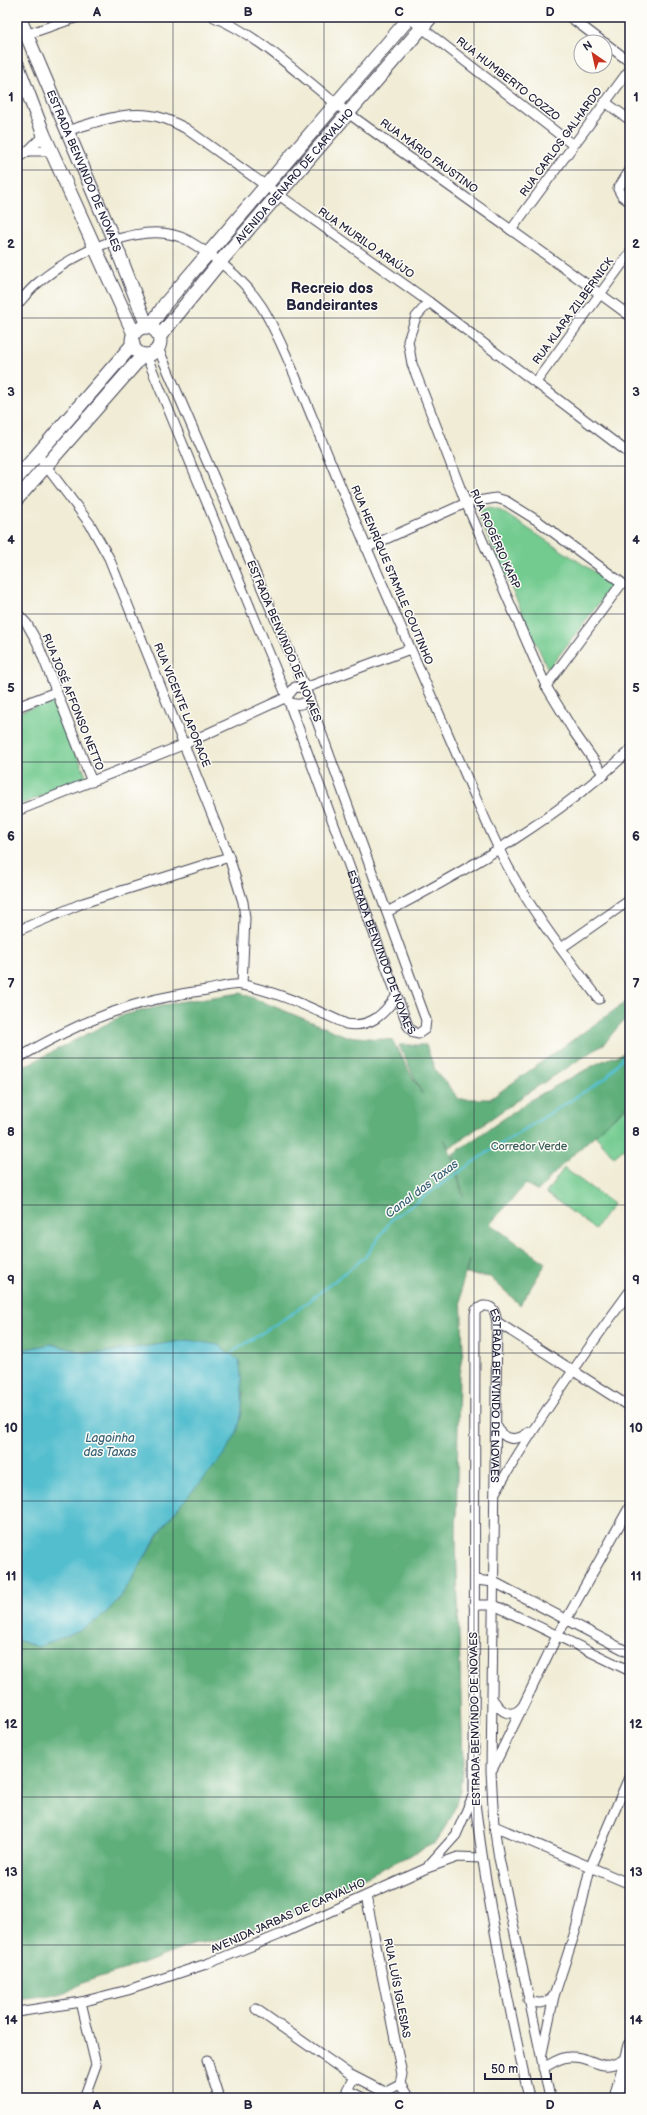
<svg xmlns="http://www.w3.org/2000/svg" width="647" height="2115" viewBox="0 0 647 2115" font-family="'Balsamiq Sans',sans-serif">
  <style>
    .green { fill: #73cb90; stroke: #4a7666 }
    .forest { fill: #5eaf7a; stroke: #40685a }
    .water { fill: #53bece; stroke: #3a7084 }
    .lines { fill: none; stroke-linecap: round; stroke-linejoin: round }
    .stream { stroke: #53bece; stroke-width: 2.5 }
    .street-casing { stroke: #414052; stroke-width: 11 }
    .secondary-casing { stroke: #414052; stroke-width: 15 }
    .street { stroke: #fff; stroke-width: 9 }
    .secondary { stroke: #fff; stroke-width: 13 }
    .grid { fill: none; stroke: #22223b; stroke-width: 1; stroke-opacity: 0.55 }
    .labels { text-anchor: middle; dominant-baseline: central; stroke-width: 3; stroke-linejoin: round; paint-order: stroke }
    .street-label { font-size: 11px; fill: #22223b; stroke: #fdfcf7 }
    .park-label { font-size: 11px; fill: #3e5d59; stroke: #fdfcf7 }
    .water-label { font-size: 12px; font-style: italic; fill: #366076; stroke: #fdfcf7 }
    .district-label { font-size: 15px; font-weight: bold; fill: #22223b; stroke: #fdfcf7 }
    .neatline { fill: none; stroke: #22223b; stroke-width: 1.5 }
    .grid-label { font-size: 13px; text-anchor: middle; font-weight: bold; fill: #22223b }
  </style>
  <rect width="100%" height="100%" fill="#fdfcf7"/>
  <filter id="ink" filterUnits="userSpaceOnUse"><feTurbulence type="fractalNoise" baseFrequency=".025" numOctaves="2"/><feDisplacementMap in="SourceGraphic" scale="8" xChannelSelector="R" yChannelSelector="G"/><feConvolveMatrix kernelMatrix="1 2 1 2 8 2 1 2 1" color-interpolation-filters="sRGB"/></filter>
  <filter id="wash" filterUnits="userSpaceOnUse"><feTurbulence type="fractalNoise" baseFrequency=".012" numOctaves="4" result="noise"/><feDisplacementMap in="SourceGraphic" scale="16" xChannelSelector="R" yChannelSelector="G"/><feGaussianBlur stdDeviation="0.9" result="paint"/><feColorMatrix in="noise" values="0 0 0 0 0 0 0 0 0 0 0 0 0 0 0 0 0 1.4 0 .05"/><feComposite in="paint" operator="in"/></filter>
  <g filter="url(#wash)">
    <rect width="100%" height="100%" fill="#f0ecd5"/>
    <path class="green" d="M630,176V197C621,190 624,184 630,176Z
      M489,507L498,509L610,582L612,586L550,667H547L479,517L481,510Z
      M54,700L87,778L17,806V713Z
      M630,1105V1144L614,1157L594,1134Z
      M564,1168L613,1204L595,1229L546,1193Z"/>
    <path class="forest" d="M241,993L346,1036L392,1040L422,1094L399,1045H426L435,1070L459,1099H490L630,999V1017L621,1023L604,1044L529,1092L449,1148L444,1139L452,1157L463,1196L453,1154L532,1099L600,1062L630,1051V1103L563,1164L538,1191L526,1184L490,1224L546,1263L520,1305L490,1277L466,1274L469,1260L461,1288L463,1351L459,1374L456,1538L463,1762L460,1790L452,1816L435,1843L278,1919L234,1936L192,1945L139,1965L96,1978L83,1983L65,1993L17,1999V1640L38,1647L118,1601L169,1518L228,1447L237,1431L241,1417L243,1391L188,1340L101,1353L83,1352L51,1344L17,1351V1070L124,1015L178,1002Z"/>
    <path class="water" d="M188,1340L218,1345L239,1360C242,1384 245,1406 238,1429C228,1458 188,1493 170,1518C145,1550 132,1591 101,1617C85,1630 57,1639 38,1647L17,1640V1351L51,1344L83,1352L101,1353Z"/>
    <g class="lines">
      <path class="stream" d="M231,1353L296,1311L365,1257L392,1219L479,1158L606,1078L630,1048"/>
    </g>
  </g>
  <g filter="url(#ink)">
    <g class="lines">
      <defs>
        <g id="street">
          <path d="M214,17C264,38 305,81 348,113C442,182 537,247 630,316"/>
          <path d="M408,17L573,145"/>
          <path d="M570,17L603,42"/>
          <path d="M25,35L78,17"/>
          <path d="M605,43L630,62"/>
          <path d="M605,102L630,120"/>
          <path d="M66,131C97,122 130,108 162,118C170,120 177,124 185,128L429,302L630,454"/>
          <path d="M28,151H51"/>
          <path d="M17,158L28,151L44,135"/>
          <path d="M630,170L618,189L622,196L630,202"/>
          <path d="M511,230L630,69"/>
          <path d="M429,302L416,317L408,341L412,364L466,503L546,686L574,732L604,775"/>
          <path d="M17,305C24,297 31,288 39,282C72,254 145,217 187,240C216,257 244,279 262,307C278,333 289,362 301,390C315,424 329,459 344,494C376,571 410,648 444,725C462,766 479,807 498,847C524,902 562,951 599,999"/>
          <path id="s1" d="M146,355L287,697L408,1026L414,1033L418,1034L425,1029L426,1020L305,688L158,348"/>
          <path d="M536,382L630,253"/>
          <path d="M37,454L90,524L109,558L229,857L243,902L245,918L242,985"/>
          <path d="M366,548L466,503L496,498L506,501L538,521L622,583L546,686"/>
          <path d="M17,613L27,624L37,642L92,782"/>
          <path d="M289,702C297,706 304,705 309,698"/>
          <path d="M17,707L56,692"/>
          <path d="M17,811L185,744L287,697L295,687L305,688L410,649"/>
          <path d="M387,912C471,868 561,816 630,750"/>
          <path d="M17,931L83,903L229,857"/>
          <path d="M561,948L630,900"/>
          <path d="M17,1059C79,1021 135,999 207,990C218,988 233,983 243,985C279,992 313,1009 346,1024C370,1028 383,1015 396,997"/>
          <path d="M497,1322L630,1407"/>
          <path d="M496,1425C504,1441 516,1442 529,1432"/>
          <path d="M496,1491C537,1421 582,1356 630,1291"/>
          <path d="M475,1580L494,1582L630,1653"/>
          <path d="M474,1605H494L630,1671"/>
          <path d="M494,1701C501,1712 512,1719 522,1707"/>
          <path d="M493,1768L557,1636L630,1506"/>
          <path d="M494,1826L630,1884"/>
          <path d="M429,1865L456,1835L473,1796"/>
          <path d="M366,1896L402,2074L400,2084"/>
          <path d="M528,2000C539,2005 544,2004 554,1996"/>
          <path d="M81,2002L96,2065L84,2098"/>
          <path d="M256,2009L349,2074L384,2092"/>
          <path d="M17,2012L81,2002L128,1990L209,1963L279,1935L427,1868L458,1857L481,1858"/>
          <path d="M542,2053L554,1996L576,1929L590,1868L630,1775"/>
          <path d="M207,2060L219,2098"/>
          <path d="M543,2068C551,2064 560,2057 569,2057C595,2055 599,2076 626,2058"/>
          <path d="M354,2077L347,2090L363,2098"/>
          <path d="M400,2084L409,2098"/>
          <path d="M380,2098L384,2092L400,2084"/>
          <path id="s2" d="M529,2098C507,1997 486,1897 474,1794L475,1314L476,1310L483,1306C494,1305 495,1312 497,1322L491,1771L494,1826L499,1858L550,2098"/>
        </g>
        <g id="secondary">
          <path id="s3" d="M19,17L114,241L147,326"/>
          <path d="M17,64L44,135L134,334"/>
          <circle cx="146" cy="341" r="14"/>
          <path d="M150,327L165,304L410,17"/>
          <path id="s4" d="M160,336L220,262L431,17"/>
          <path d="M17,478L133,344"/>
          <path d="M17,499L143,355"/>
          <path d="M616,2098L630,2045"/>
        </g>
      </defs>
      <use href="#street" class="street-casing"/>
      <use href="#secondary" class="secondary-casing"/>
      <use href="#street" class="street"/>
      <use href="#secondary" class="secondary"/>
    </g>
  </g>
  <path class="grid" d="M173,17V2098M324,17V2098M474,17V2098M17,170H630M17,318H630M17,466H630M17,614H630M17,762H630M17,910H630M17,1058H630M17,1205H630M17,1353H630M17,1501H630M17,1649H630M17,1797H630M17,1945H630"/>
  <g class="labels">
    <g class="street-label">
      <text transform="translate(508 79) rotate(38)">RUA HUMBERTO COZZO</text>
      <text transform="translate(561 142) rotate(-54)">RUA CARLOS GALHARDO</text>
      <text transform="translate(429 156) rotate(36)">RUA MÁRIO FAUSTINO</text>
      <text stroke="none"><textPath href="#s3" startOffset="167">ESTRADA BENVINDO DE NOVAES</textPath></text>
      <text stroke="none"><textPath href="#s4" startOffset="209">AVENIDA GENARO DE CARVALHO</textPath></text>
      <text transform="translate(366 243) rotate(35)">RUA MURILO ARAÚJO</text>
      <text transform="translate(573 311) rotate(-54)">RUA KLARA ZILBERNICK</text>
      <text transform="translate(495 539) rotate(66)">RUA ROGÉRIO KARP</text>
      <text transform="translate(392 575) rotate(67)">RUA HENRIQUE STAMILE COUTINHO</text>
      <text transform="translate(284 641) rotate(67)">ESTRADA BENVINDO DE NOVAES</text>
      <text transform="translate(73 702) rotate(68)">RUA JOSÉ AFFONSO NETTO</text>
      <text transform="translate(182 705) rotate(68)">RUA VICENTE LAPORACE</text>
      <text stroke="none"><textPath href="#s1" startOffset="642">ESTRADA BENVINDO DE NOVAES</textPath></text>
      <text stroke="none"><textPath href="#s2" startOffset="899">ESTRADA BENVINDO DE NOVAES</textPath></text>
      <text transform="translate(475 1719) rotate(-91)">ESTRADA BENVINDO DE NOVAES</text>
      <text transform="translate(288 1916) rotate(-24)">AVENIDA JARBAS DE CARVALHO</text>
      <text transform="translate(397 1988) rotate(79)">RUA LUÍS IGLESIAS</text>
    </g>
    <g class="park-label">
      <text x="529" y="1146">Corredor Verde</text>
    </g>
    <g class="water-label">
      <text transform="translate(422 1189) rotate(-37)">Canal das Taxas</text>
      <text x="110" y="1438">Lagoinha<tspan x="110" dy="14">das Taxas</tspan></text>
    </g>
    <g class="district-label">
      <text x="332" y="288">Recreio dos<tspan x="332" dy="17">Bandeirantes</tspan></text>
    </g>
  </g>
  <rect width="647" height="2115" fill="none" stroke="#fdfcf7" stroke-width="44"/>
  <g transform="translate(593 54) rotate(326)"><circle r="19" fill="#fdfcf7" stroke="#a5a5ac"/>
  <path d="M0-3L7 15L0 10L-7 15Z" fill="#c8321e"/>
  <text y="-6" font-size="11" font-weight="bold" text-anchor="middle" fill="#22223b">N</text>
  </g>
  <path d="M485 2073v6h66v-6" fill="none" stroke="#22223b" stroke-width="2"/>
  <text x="491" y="2073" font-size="12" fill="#22223b" stroke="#fdfcf7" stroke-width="3" paint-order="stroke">50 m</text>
  <rect x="22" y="22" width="603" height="2071" class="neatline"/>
  <g class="grid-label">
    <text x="97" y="16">A</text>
    <text x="248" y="16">B</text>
    <text x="399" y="16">C</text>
    <text x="550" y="16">D</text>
    <text x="11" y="101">1</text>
    <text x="636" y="101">1</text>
    <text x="11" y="248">2</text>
    <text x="636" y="248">2</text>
    <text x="11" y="396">3</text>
    <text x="636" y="396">3</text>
    <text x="11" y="544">4</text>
    <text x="636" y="544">4</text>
    <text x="11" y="692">5</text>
    <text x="636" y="692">5</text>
    <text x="11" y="840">6</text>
    <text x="636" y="840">6</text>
    <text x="11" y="988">7</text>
    <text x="636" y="988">7</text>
    <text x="11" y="1136">8</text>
    <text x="636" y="1136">8</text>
    <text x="11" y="1284">9</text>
    <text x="636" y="1284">9</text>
    <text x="11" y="1432">10</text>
    <text x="636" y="1432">10</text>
    <text x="11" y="1580">11</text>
    <text x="636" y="1580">11</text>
    <text x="11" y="1728">12</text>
    <text x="636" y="1728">12</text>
    <text x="11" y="1876">13</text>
    <text x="636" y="1876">13</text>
    <text x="11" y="2024">14</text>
    <text x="636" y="2024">14</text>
    <text x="97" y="2109">A</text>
    <text x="248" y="2109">B</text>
    <text x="399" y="2109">C</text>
    <text x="550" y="2109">D</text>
  </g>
</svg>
